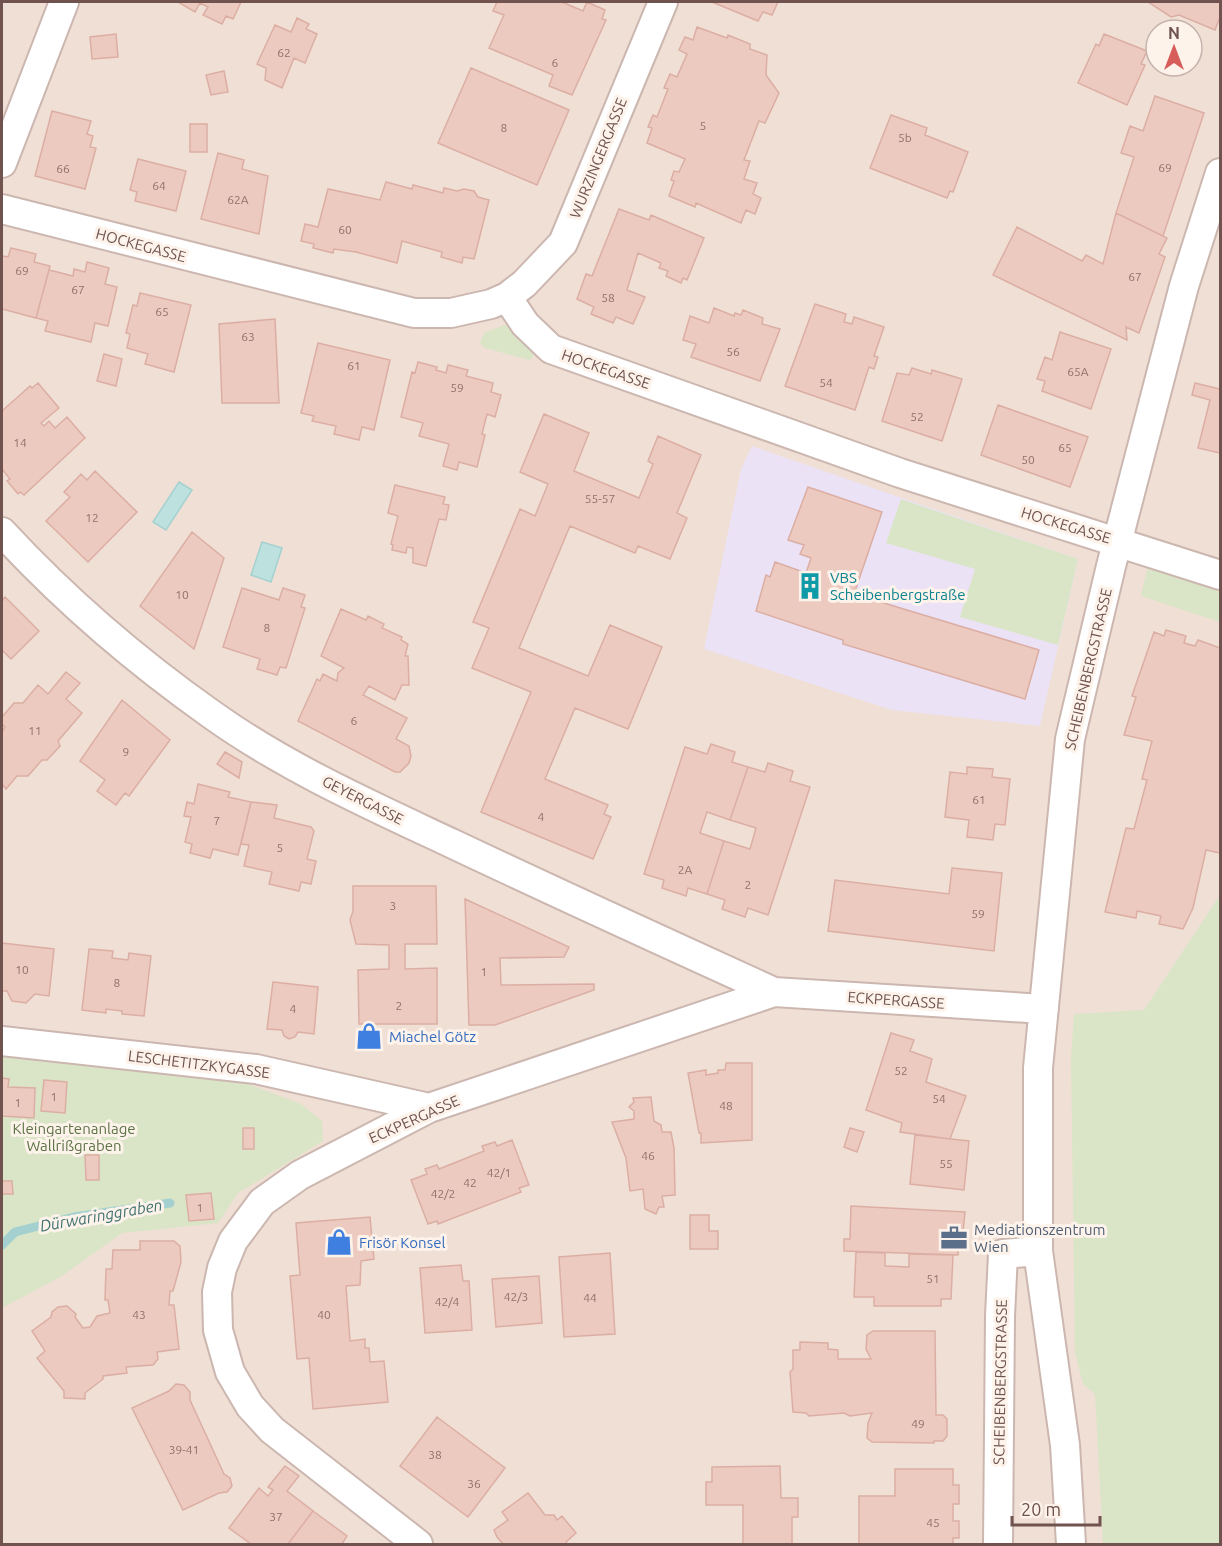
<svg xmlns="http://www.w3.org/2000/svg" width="1222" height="1546" viewBox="0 0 1222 1546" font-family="Ubuntu,sans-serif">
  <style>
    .residential { fill: #f0dfd5; fill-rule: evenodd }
    .education { fill: #ebe2f6 }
    .green { fill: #d9e5c6 }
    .water { fill: #bce1df; stroke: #a4d1d0; stroke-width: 1.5 }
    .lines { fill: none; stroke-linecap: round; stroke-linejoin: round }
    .stream { stroke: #a4d1d0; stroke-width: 9 }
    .building { fill: #eccac0; stroke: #dcaea3; stroke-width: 1.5 }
    .minor-casing { stroke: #ccb7b0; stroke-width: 32 }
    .minor { stroke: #fff; stroke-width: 28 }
    .labels { text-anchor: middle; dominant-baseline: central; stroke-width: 6; stroke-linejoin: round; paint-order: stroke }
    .number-label { font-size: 12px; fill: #8f716a }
    .street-label { font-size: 15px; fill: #70534e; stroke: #fdf3eb }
    .culture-label { font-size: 15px; fill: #0d838f; stroke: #fdf3eb; text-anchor: start }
    .shop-label { font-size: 15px; fill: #366cbe; stroke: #fdf3eb; text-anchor: start }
    .park-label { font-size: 15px; fill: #5d7447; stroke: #fdf3eb }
    .service-label { font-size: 15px; fill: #4e5e75; stroke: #fdf3eb; text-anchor: start }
    .water-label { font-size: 16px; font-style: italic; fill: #437372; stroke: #fdf3eb }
  </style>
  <rect width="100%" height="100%" fill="#f9eee6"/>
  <path class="residential" d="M2,2H1220V1544H2ZM1156,30H1192V66H1156Z"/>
  <path class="education" d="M752,446L1078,559L1040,726L892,710L704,649L741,469Z"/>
  <path class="green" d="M507,324H512L533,350V358L529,360L485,348L480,343L484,333Z
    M901,499L1078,559L1058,645L960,617L975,569L886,543Z
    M1150,557L1220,581V622L1141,596Z
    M1220,895V1544H1103L1095,1394L1083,1384L1075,1353L1071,1058L1074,1014L1144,1010Z
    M2,1056L248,1084L301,1104L322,1121L323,1141L238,1193L218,1223L122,1233L62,1276L2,1308Z"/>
  <path class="water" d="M179,482L192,490L166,530L153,522Z
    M262,542L282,548L271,582L251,575Z"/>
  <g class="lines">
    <path class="stream" d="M2,1245L15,1232L74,1217L170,1203"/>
  </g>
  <path class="building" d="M178,2H241L233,19L226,16L222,24L203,15L208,7L200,3L195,12Z
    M497,2H562L583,11L587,2L605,10L602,19L606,20L572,95L549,86L553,75L489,48L504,15L493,11Z
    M712,2H778L772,15L763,12L758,21Z
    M1148,2H1220V17L1215,30L1179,15L1171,17Z
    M297,18L309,24L306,29L317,34L305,63L294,58L282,88L265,80L266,68L257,64L275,25L291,32Z
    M697,27L727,38L728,35L750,44V49L767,55L766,75L779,93L765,123L759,121L744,160L750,161L744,179L757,183L753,194L761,198L755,214L746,210L741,223L696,203L695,207L669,196L674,181L671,180L674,171L679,172L685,159L647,143L652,128L648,127L653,115L657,117L668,89L664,88L670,74L677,77L687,54L679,50L685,37L693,40Z
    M116,34L118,57L92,59L90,37Z
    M1104,34L1147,51L1141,64L1145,65L1127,105L1078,83L1096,44L1099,46Z
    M471,68L569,110L537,185L438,143Z
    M224,71L228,92L211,95L206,75Z
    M1155,96L1204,113L1163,236L1116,213L1134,157L1121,153L1130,126L1143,131Z
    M52,111L91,121L87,134L93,136L90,147L96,148L85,189L35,176Z
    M891,115L927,128L925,135L968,152L953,192L950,191L947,198L870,168Z
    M190,124H207V152H190Z
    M218,153L244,160L242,169L268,176L259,234L201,219Z
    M138,159L186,171L176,211L135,201L137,192L130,190Z
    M386,182L412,189L413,185L443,193L444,188L457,191L464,189L474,191L478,197L489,200L474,259L463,257L462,263L441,257L442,252L402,241L397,263L356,252L334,249L333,253L313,248L314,244L301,241L305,224L318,227L328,189L380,200Z
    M619,209L649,220L651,215L704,238L687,280L683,278L681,283L666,276L668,271L659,268L661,263L638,253L627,290L645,297L633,324L616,317L613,323L591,314L594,307L577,299L586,274L592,276Z
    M1116,213L1167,238L1159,254L1165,257L1139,333L1126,327L1127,340L993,275L1017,227L1082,261L1086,255L1103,264Z
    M11,248L36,254L34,262L50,266L36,318L2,309V256L8,257Z
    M87,262L109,268L105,284L117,287L108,326L95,323L91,342L45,331L48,321L36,318L49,270L73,276L74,269L85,272Z
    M140,293L191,305L174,372L145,364L148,354L127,348L130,334L126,333L133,305L137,306Z
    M815,304L846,314L844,322L852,324L854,317L884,327L874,356L878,357L874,369L869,367L855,410L785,386Z
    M714,308L734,316L735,313L741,315L743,310L763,318L762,324L780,329L760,381L691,357L696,344L683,340L690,316L709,323Z
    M275,319L279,403H222L219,324Z
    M1060,332L1111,349L1091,409L1042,391L1045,381L1037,379L1045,357L1052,360Z
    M318,343L390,360L374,430L362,427L359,440L334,434L336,426L312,421L314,416L301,413Z
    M104,354L122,359L116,386L97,381Z
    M418,362L437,367L436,370L446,373L448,365L468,370L466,376L493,383L491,392L501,395L495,417L487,414L482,434L485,435L477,467L459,462L457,470L443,466L449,444L419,436L423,423L401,417L412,372L415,373Z
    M912,368L931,374L932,370L962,379L942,441L882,421L897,373L909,375Z
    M38,383L59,408L41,423L44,426L49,421L55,428L67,417L85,438L24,495L20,492L18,494L7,481L10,479L2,469V411L30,386L32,388Z
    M1195,383L1220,389V453L1198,448L1210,400L1192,395Z
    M998,405L1088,437L1070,487L981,455Z
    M544,414L589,433L574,471L639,498L653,464L648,461L658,436L701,455L677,513L687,518L670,559L638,546L635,553L570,526L519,648L588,676L610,625L662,647L628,729L575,708L545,779L608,805L604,814L611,817L593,859L481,812L531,692L472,668L489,628L473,622L520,509L535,516L548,484L520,472Z
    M95,471L137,512L88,562L46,521L70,497L64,492L81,474L87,480Z
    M395,485L445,497L443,504L449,505L446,520L439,519L426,566L413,563V548L407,547L406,553L392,550L393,545L391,544L398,516L388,513Z
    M808,487L882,512L854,594L1039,650L1025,699L843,644V640L756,611L766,575L770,577L775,562L806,573L811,558L800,554L804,545L788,540Z
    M192,532L224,558L194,649L140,606Z
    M242,588L279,600L283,588L305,595L301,607L305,608L286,668L280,667L277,675L257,669L260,659L223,647Z
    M5,597L39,631L11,659L2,650V601Z
    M341,609L366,620L368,616L384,624L382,628L402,637L401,640L408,644L405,656H408L409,685H402L395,700L369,686L363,695L407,718L396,739L409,746L411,756L409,763L400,772H395L298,721L317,679L320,681L323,674L337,681L338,673L344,668L321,656Z
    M1166,630L1186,636L1184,643L1195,646L1198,640L1220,648V853L1206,850L1193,908L1183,929L1159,924L1161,916L1137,911L1136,918L1105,912L1126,828L1134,829L1147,780L1142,779L1152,741L1124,735L1136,697L1132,696L1154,632L1164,636Z
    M66,672L80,683L66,699L82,713L58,741L60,746L47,760H42L28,776H17L6,789L2,784V732L5,727L2,724V717L14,703H23L38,685L48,694Z
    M122,700L170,740L129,796L125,793L116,805L97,791L105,780L80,761Z
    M711,744L735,752L732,762L748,767L730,820L707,812L700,833L724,841L707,894L688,888L686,896L662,888L664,880L644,874L685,747L707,754Z
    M225,752L242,762L239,778L217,764Z
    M768,763L793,771L790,781L810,787L768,915L748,908L745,917L722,909L725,900L707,894L724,841L750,849L756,828L730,820L748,767L765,772Z
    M967,767L993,769L992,777L1010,779L1005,825L995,824L993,840L967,837L969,820L945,817L950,772L967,774Z
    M198,784L230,792L228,797L251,802L238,855L213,849L210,858L190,853L192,844L185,842L191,817L184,816L187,802L194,804Z
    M251,802L277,805L274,818L311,827L314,831L307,859L316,861L311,884L301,882L299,891L269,884L272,872L244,866L249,845L241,844Z
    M952,868L1002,873L994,951L828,931L835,880L949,894Z
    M353,886H436L437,944H405V969L437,968V1024H359L358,970L389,969V945L356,944L350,920L353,911Z
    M465,899L569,947L564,957L500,958L501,985L594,984V990L495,1025H469Z
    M2,943L54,949L49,996L35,994L26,1003L12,1001L7,991H2Z
    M89,949L113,951L112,958L128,960L129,953L151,956L144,1016L122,1014V1011L106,1009V1013L82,1010Z
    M273,982L318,987L314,1034L298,1032L295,1037L289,1039L284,1036L282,1030L267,1029Z
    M891,1033L914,1040L910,1051L932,1059L926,1082L966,1096L950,1139L900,1132L902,1123L866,1110Z
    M726,1063H752V1140L701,1143V1133H699L688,1073L706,1070V1075L718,1073V1070H725Z
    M2,1078L9,1079L8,1087L35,1088L34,1118L2,1116Z
    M44,1080L67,1082L65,1113L41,1111Z
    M651,1097L654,1121L661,1125L662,1132H671L674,1148L675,1195L662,1196L664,1207H659L656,1214L645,1209L643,1189L630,1191L626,1158L612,1122L634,1119V1111L629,1107L634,1102L633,1098Z
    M243,1128H254V1149H243Z
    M850,1128L864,1132L857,1152L844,1147Z
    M915,1135L969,1141L964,1190L910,1184Z
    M512,1140L529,1185L519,1188L521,1192L438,1224L437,1221L428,1224L411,1180L427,1174L425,1169L437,1165L439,1169L484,1151L482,1146L495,1142L497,1146Z
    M85,1155H99V1180H86Z
    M2,1181H12L13,1194H2Z
    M211,1193L214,1219L189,1221L186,1195Z
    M851,1206L965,1212L962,1242H959L958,1255L844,1251V1239H850Z
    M690,1215H709V1231H718V1249H690Z
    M370,1217L374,1259L361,1261L360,1285L346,1286L350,1341L365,1339V1348H369L370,1362L384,1361L388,1402L313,1409L309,1358L297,1359L290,1276L300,1275L296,1223Z
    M140,1241H174L180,1246L181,1262L173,1291H170L169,1305H174L179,1349L157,1352L158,1359L153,1365L126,1367L127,1373L103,1376V1379L85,1393V1399L64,1398V1391L37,1358L45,1351L32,1331L51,1317L52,1312L58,1307L67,1306L76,1314L75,1317L83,1328L90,1327L97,1316L110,1313L108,1300H105L106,1269H112L113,1250H140Z
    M856,1252L885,1253V1266L909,1267V1254L953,1255L951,1299H941V1306H874V1297H854Z
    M610,1253L615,1334L564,1337L559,1257Z
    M461,1265L463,1281H469L472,1330L425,1333L420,1268Z
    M539,1276L542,1323L496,1327L492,1279Z
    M873,1331H935L936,1415H943L947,1419V1436L943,1441H934V1443L872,1442L867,1438L868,1423L872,1413L850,1416L844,1413L809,1416L806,1413L793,1412L790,1372L793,1369V1350H800V1342L828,1343V1349L838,1350V1359H871L866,1349L867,1335Z
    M176,1384L184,1385L190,1392V1400L224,1474L230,1478L232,1486L227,1492L219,1493L183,1510L132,1408L169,1391Z
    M437,1417L505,1468L468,1517L400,1466Z
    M285,1466L299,1476L287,1491L313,1511L288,1544H251L229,1528L259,1488L268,1496L273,1490L268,1487Z
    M780,1466L781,1498H798V1517H792V1544H743V1505H706V1482H712V1467Z
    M895,1469H953V1485H959V1504H953V1521H959V1538H953V1544H859V1496H895Z
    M528,1493L545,1515H554L557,1520L562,1516L576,1533L566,1542L567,1544H503L497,1537L494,1530L508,1520L502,1512Z
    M313,1511L347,1536L342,1544H288Z"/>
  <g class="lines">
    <defs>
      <path id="minor" d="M2,163L64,2
        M2,209L414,313H451L491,304L507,297L524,284L563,243L663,2
        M507,297L525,324L551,349L900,473L1220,575
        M2,532C64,599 136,661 211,714C285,767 370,805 451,843C559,894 666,943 774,992
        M2,1041L256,1069L429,1108
        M418,1544L272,1430L250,1406L230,1372L218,1330L217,1292L222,1268L233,1241L262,1202L300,1175L429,1108L774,992L1044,1009
        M998,1544L1000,1316L1003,1254L1038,1251
        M1071,1544L1065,1445L1038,1251V1068L1070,739L1111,566L1184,286L1220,173"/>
    </defs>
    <use href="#minor" class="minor-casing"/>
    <use href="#minor" class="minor"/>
  </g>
  <defs>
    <symbol id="building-bare" viewBox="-9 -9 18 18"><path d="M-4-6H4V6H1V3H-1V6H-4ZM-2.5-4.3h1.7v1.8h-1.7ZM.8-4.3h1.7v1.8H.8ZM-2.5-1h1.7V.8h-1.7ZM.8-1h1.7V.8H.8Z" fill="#0f9aa8" stroke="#fdf3eb" stroke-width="2.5" paint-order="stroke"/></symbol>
    <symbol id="shop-bare" viewBox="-9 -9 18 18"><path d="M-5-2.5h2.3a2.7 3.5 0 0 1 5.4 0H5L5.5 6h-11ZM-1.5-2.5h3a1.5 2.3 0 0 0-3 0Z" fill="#3f7fe0" stroke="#fdf3eb" stroke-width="2.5" paint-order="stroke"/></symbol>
    <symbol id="office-bare" viewBox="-9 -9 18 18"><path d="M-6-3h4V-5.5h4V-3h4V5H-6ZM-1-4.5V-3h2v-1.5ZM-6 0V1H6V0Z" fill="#5c6f8a" stroke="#fdf3eb" stroke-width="2.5" paint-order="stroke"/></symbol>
  </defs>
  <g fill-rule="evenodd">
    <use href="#building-bare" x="791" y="567" width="38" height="38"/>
    <use href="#shop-bare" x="350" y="1017" width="38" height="38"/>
    <use href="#office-bare" x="935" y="1219" width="38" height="38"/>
    <use href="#shop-bare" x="320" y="1223" width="38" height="38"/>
  </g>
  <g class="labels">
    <g class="number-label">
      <text x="284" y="52">62</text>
      <text x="555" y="62">6</text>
      <text x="703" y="125">5</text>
      <text x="504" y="127">8</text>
      <text x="905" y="137">5b</text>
      <text x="1165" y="167">69</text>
      <text x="63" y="168">66</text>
      <text x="159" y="185">64</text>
      <text x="238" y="199">62A</text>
      <text x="345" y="229">60</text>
      <text x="22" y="270">69</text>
      <text x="1135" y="276">67</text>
      <text x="78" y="289">67</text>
      <text x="608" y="297">58</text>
      <text x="162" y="311">65</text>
      <text x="248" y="336">63</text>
      <text x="733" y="351">56</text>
      <text x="354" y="365">61</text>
      <text x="1078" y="371">65A</text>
      <text x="826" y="382">54</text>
      <text x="457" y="387">59</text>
      <text x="917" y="416">52</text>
      <text x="20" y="442">14</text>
      <text x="1065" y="447">65</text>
      <text x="1028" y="459">50</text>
      <text x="600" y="498">55-57</text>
      <text x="92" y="517">12</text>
      <text x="182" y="594">10</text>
      <text x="267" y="627">8</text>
      <text x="354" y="720">6</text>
      <text x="35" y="730">11</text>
      <text x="126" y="751">9</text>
      <text x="979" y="799">61</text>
      <text x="541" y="816">4</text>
      <text x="217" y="820">7</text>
      <text x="280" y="847">5</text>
      <text x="685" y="869">2A</text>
      <text x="748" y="884">2</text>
      <text x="393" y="905">3</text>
      <text x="978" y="913">59</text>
      <text x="22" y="969">10</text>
      <text x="484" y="971">1</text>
      <text x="117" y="982">8</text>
      <text x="399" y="1005">2</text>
      <text x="293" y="1008">4</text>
      <text x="901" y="1070">52</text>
      <text x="54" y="1096">1</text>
      <text x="939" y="1098">54</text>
      <text x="18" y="1102">1</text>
      <text x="726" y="1105">48</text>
      <text x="648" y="1155">46</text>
      <text x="946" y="1163">55</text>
      <text x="499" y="1172">42/1</text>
      <text x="470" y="1182">42</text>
      <text x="443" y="1193">42/2</text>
      <text x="200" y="1207">1</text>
      <text x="933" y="1278">51</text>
      <text x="516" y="1296">42/3</text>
      <text x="590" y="1297">44</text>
      <text x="447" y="1301">42/4</text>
      <text x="139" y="1314">43</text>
      <text x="324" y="1314">40</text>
      <text x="918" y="1423">49</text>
      <text x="184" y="1449">39-41</text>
      <text x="435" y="1454">38</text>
      <text x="474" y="1483">36</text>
      <text x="276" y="1516">37</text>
      <text x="933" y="1522">45</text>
    </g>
    <g class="street-label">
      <text transform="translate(598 158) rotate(-68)">WURZINGERGASSE</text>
      <text transform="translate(141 245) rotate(15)">HOCKEGASSE</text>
      <text transform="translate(606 369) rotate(19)">HOCKEGASSE</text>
      <text transform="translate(1066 525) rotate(17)">HOCKEGASSE</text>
      <text transform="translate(1088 669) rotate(-77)">SCHEIBENBERGSTRASSE</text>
      <text transform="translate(363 800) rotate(27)">GEYERGASSE</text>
      <text transform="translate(896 1000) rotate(4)">ECKPERGASSE</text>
      <text transform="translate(199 1064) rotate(7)">LESCHETITZKYGASSE</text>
      <text transform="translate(414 1119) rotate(-24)">ECKPERGASSE</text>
      <text transform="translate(1000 1382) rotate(-89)">SCHEIBENBERGSTRASSE</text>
    </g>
    <g class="culture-label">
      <text x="830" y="577">VBS<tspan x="830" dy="17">Scheibenbergstraße</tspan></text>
    </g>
    <g class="shop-label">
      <text x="389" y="1036">Miachel Götz</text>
      <text x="359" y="1242">Frisör Konsel</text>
    </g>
    <g class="park-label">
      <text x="74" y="1128">Kleingartenanlage<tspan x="74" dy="17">Wallrißgraben</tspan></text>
    </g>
    <g class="service-label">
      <text x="974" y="1229">Mediationszentrum<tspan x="974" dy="17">Wien</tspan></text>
    </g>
    <g class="water-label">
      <text transform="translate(101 1215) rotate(-10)">Dürwaringgraben</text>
    </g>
  </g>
  <rect width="1222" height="1546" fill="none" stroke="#70534e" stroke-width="6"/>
  <g transform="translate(1174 48)"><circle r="28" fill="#fdf3eb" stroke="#c5b3ac" stroke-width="1.5"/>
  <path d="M0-4.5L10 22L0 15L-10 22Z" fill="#d65d59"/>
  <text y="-9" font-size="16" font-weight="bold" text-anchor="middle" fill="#70534e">N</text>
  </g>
  <path d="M1012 1516v9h88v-9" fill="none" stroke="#70534e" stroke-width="3"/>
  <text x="1021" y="1516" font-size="18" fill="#70534e" stroke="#fdf3eb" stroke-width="4.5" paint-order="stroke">20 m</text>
</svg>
